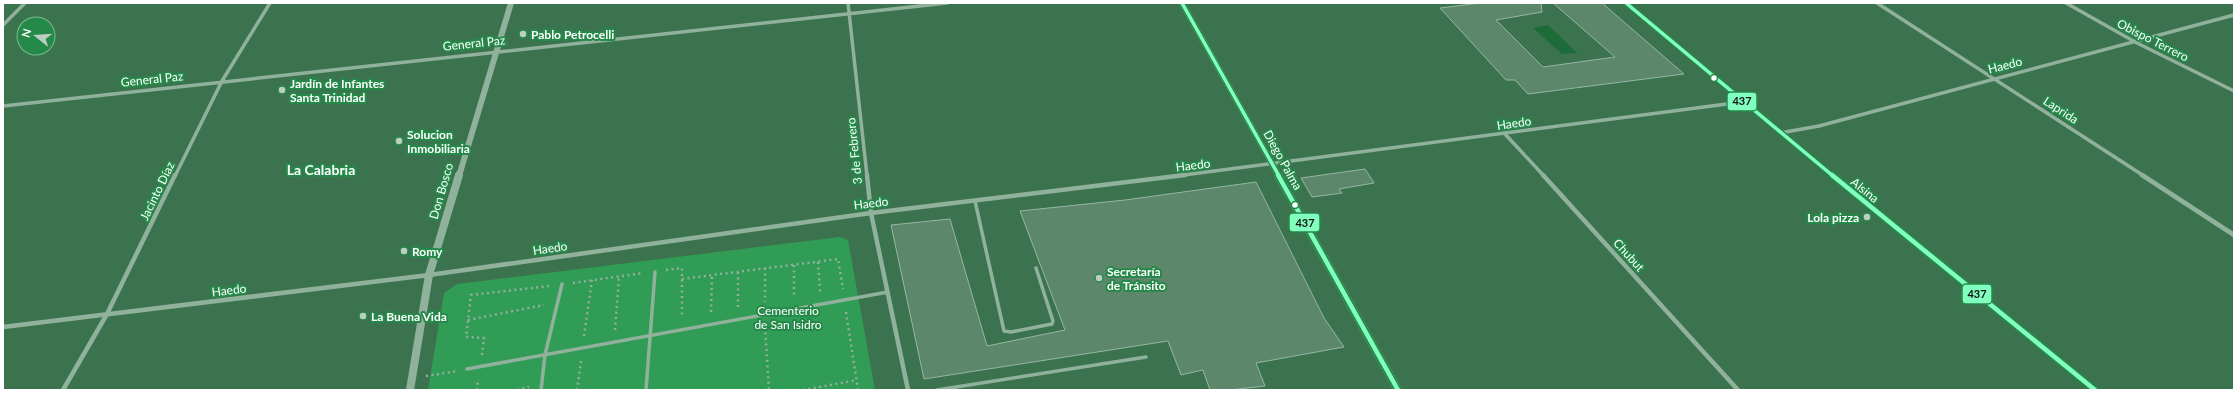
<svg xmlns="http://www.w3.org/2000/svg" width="2237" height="393" viewBox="0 0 2237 393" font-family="Lato,sans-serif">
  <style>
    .green { fill: #319c55 }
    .water { fill: #1d6b39 }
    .building { fill: #5d876b; stroke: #97b6a2 }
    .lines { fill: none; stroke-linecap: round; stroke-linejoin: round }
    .path { stroke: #90b19b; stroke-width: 2.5; stroke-dasharray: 2 3.5; stroke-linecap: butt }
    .service { stroke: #90b19b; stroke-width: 3.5 }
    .minor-far1 { stroke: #90b19b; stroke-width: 3.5 }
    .minor { stroke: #90b19b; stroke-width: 4.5 }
    .tertiary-far1 { stroke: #90b19b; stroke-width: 6 }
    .tertiary { stroke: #90b19b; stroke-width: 8 }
    .bus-1-far1-casing { stroke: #258a49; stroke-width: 6 }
    .bus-1-casing { stroke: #258a49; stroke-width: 8 }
    .bus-1-far1 { stroke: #80ffbe; stroke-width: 3.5 }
    .bus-1 { stroke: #80ffbe; stroke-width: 4.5 }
    .poi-dot { fill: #bbcec1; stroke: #258a49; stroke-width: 1.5 }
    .bus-dot { fill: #fff; stroke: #258a49; stroke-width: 1.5 }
    .labels { text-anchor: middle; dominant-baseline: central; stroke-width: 4; stroke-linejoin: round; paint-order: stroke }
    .poi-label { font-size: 12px; font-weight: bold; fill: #fff; stroke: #258a49; text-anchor: start }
    .street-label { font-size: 12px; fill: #fff; stroke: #258a49 }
    .park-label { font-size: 12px; fill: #fff; stroke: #258a49 }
    .quarter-label { font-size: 14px; font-weight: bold; fill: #fff; stroke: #258a49 }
    .line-badge { stroke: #258a49; stroke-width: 1.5 }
    .pale-badge-label { font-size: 11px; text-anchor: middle; font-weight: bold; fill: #111 }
  </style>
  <rect width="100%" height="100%" fill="#3c734f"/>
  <path class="green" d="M840,237L848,240L875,390H428L444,293L457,284Z"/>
  <path class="water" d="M1548,25L1577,53L1562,54L1533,28Z"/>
  <path class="building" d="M1480,3H1541L1542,12L1496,20L1543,67L1615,57L1553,3H1602L1684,74L1528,94L1515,80H1506L1440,8Z
    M1365,169L1374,183L1339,189L1342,193L1312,197L1301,178Z
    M1256,182L1324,318L1344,347L1256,363L1265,386L1230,390H1210L1203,370L1181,375L1168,341L924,379L891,225L950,219L987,346L1065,330L1020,211L1125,200Z"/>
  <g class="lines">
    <path class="path" d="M818,262L820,292
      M794,265V297
      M765,268V302
      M666,270L682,268V317
      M738,272V307
      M682,279L838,259L843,289
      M573,283L643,273
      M711,312L712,275
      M846,312L858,390
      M468,320L544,305
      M765,327L769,390
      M615,330L619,277
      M584,336L592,280
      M482,355L484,338L466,337L471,295L550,286
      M426,376L457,371
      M477,390L478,379
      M517,390L529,387
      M577,390L581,361
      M803,390L857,380"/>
    <path class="service" d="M975,201L1004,331L1011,332L1052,324L1053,321L1036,268
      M467,369L888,292
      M541,390L545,355L562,284
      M646,390L655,272
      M937,390L1146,357"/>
    <path class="minor-far1" d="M848,3L867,176
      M1626,3L1833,176
      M1877,3L2144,176
      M2066,3L2137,43L2234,91
      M3,25L25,3
      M3,106L947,3
      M1780,133L1819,126L2234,15
      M1505,134L1544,176
      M175,176L222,81L270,3
      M1176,176L1742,102"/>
    <path class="minor" d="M867,175L871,213L908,390
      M1543,175L1738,390
      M1832,175L2095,390
      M2142,175L2234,235
      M3,327L429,275L871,213L1185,175
      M63,390L107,314L175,175"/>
    <path class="tertiary-far1" d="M1182,3L1279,176
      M459,176L511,3"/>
    <path class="tertiary" d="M1278,175L1398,390
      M410,390L429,275L459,175"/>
    <defs>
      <path id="bus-1-far1" d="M1182,3L1279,176
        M1626,3L1833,176"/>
      <path id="bus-1" d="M1278,175L1398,390
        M1832,175L2095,390"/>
    </defs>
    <use href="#bus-1-far1" class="bus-1-far1-casing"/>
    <use href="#bus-1" class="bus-1-casing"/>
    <use href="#bus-1-far1" class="bus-1-far1"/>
    <use href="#bus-1" class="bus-1"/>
  </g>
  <g class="poi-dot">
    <circle cx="523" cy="34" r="4"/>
    <circle cx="282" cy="90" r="4"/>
    <circle cx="399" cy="141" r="4"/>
    <circle cx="1867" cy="217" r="4"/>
    <circle cx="404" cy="251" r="4"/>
    <circle cx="1099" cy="278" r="4"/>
    <circle cx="363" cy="316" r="4"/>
  </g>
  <g class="bus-dot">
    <circle cx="1714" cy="78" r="3.5"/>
    <circle cx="1295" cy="205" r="3.5"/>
  </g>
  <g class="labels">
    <g class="poi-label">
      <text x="531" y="34">Pablo Petrocelli</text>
      <text x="290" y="83">Jardín de Infantes<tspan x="290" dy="14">Santa Trinidad</tspan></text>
      <text x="407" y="134">Solucion<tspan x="407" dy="14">Inmobiliaria</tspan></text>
      <text x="1859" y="217" text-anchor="end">Lola pizza</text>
      <text x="412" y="251">Romy</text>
      <text x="1107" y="271">Secretaría<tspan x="1107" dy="14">de Tránsito</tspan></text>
      <text x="371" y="316">La Buena Vida</text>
    </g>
    <g class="street-label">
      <text transform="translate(2153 40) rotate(27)">Obispo Terrero</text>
      <text transform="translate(474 43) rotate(-6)">General Paz</text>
      <text transform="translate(2005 65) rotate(-14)">Haedo</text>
      <text transform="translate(152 79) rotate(-6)">General Paz</text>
      <text transform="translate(2061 110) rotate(33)">Laprida</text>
      <text transform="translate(1514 123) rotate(-8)">Haedo</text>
      <text transform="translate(854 151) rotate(-96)">3 de Febrero</text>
      <text transform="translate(1283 160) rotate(61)">Diego Palma</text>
      <text transform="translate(1193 165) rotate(-7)">Haedo</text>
      <text transform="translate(1865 190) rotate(39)">Alsina</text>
      <text transform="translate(157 191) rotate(-64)">Jacinto Díaz</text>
      <text transform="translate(441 191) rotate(-74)">Don Bosco</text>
      <text transform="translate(871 203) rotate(-7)">Haedo</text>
      <text transform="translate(550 248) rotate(-8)">Haedo</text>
      <text transform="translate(1629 255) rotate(48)">Chubut</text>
      <text transform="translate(229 290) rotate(-7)">Haedo</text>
    </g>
    <g class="park-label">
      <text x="788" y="310">Cementerio<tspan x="788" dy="14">de San Isidro</tspan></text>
    </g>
    <g class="quarter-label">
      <text x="321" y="169">La Calabria</text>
    </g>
  </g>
  <g class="line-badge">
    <rect x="1727" y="92" width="30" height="19" rx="4" fill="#80ffbe"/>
    <rect x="1289" y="213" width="31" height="19" rx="4" fill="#80ffbe"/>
    <rect x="1962" y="284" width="30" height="20" rx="4" fill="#80ffbe"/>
  </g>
  <g class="pale-badge-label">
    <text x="1742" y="105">437</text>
    <text x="1305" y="227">437</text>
    <text x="1977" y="298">437</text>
  </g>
  <rect width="2237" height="393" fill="none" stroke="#ffffff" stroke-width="8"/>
  <g transform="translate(36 36) rotate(287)"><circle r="19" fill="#258a49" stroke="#7cb992"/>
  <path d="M0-3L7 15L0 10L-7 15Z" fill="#bbcec1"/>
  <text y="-6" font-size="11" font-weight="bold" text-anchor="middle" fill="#ffffff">N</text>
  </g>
</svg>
